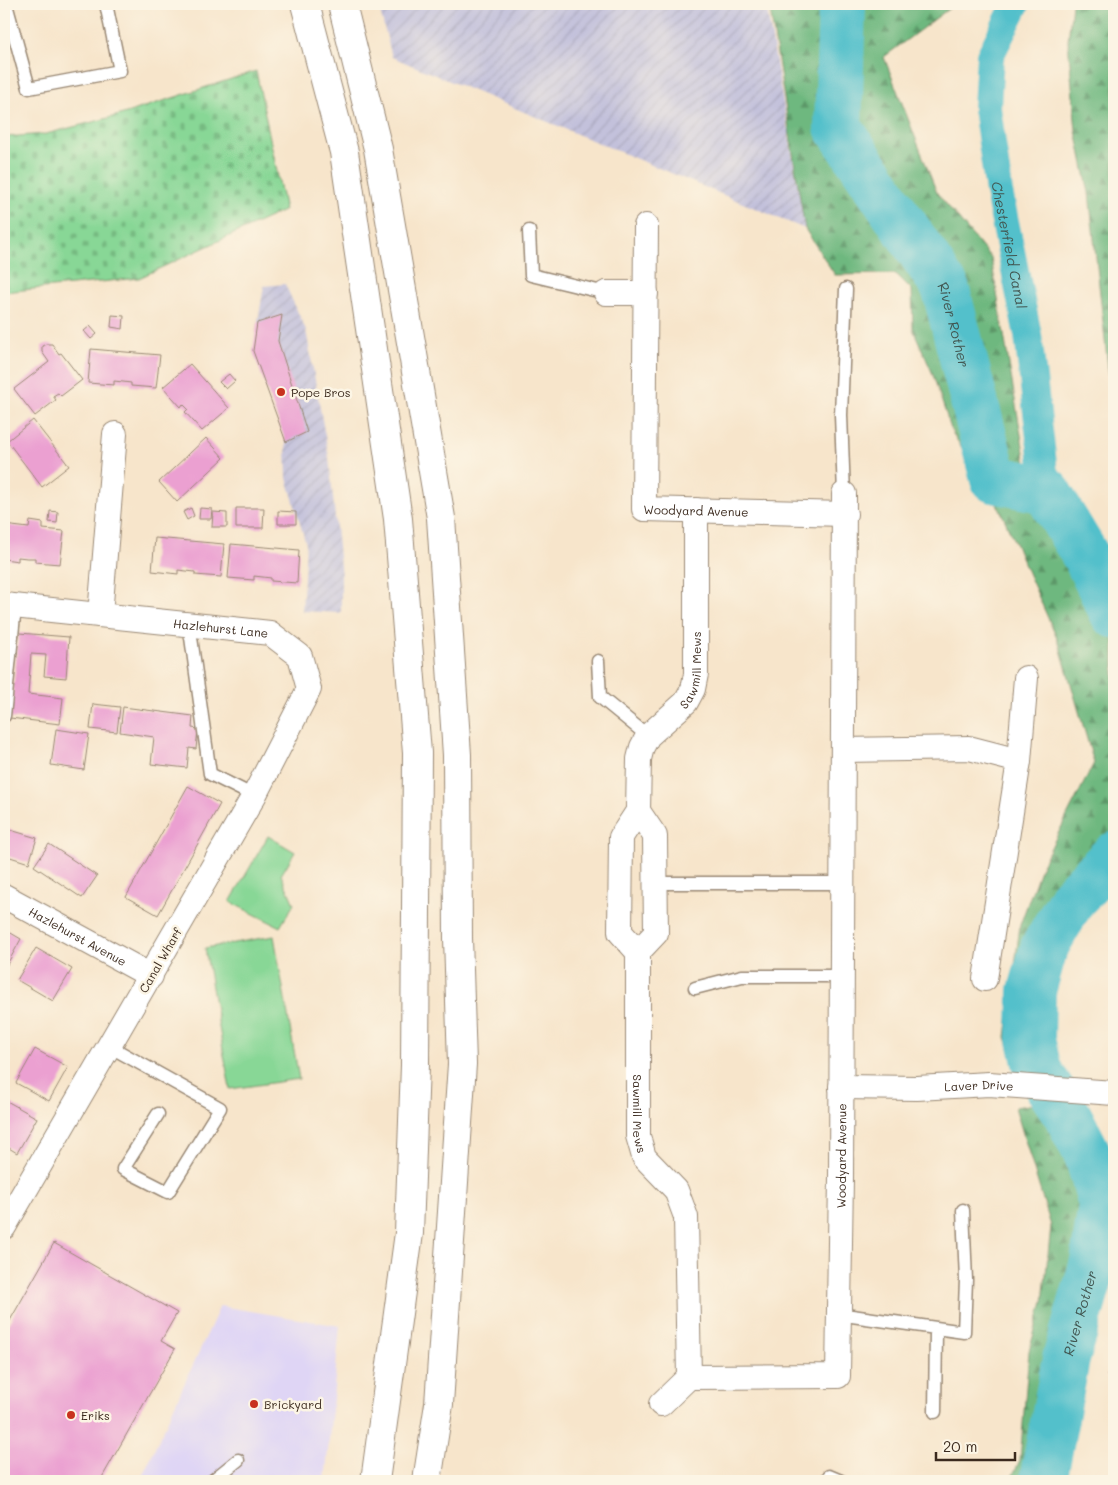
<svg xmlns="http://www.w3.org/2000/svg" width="1118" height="1485" viewBox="0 0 1118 1485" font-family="Mali,sans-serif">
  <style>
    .built { fill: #dfd5f5 }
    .industrial { fill: url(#industrial-furrows) }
    .forest { fill: url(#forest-firs); stroke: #54714e }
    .cemetery { fill: url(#cemetery-stones); stroke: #62805a }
    .green { fill: #88d796; stroke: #62805a }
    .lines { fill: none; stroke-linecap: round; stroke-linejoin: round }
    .canal { stroke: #53c0cb; stroke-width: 28 }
    .river { stroke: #53c0cb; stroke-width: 48 }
    .building { fill: #eba0d1 }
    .service-casing { stroke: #998874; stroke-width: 15 }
    .minor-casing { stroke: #998874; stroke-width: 26 }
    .trunk-casing { stroke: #998874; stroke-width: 30 }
    .service { stroke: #fff; stroke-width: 12 }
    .minor { stroke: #fff; stroke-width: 24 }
    .trunk { stroke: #fff; stroke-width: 28 }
    .poi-dot { fill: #c8321e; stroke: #fcf5e5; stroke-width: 2 }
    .labels { text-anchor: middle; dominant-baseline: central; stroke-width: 5; stroke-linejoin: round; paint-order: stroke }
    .poi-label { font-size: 12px; fill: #3b2a1e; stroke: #fcf5e5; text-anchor: start }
    .street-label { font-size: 12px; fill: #3b2a1e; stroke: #fcf5e5 }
    .water-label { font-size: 14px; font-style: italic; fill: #425752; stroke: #fcf5e5 }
  </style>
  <defs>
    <pattern id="industrial-furrows" width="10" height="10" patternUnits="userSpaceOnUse" patternTransform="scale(1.25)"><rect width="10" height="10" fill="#c3c1db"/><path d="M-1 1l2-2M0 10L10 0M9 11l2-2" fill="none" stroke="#a8a6bc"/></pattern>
    <pattern id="forest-firs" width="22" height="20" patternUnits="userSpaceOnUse" patternTransform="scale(1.25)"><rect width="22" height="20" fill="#6eb87f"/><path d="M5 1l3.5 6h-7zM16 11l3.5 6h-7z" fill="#5c9667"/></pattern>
    <pattern id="cemetery-stones" width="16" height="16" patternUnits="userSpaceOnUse" patternTransform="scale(1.25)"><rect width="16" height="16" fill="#88d796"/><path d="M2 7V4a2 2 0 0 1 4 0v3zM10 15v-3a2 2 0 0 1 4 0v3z" fill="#76b981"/></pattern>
  </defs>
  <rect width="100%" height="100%" fill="#fcf5e5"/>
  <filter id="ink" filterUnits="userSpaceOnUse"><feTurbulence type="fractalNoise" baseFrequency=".02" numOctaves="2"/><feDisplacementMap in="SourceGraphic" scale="10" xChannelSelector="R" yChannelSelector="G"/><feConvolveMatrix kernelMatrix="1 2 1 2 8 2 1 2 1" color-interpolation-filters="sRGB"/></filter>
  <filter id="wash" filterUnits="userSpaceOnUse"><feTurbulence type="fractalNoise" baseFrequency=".0096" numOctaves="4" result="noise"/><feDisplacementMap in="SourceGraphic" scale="20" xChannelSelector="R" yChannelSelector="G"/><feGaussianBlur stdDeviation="1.12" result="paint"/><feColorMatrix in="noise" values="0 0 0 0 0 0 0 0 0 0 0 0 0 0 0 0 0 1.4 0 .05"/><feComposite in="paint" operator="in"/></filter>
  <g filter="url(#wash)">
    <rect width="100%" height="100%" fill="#f7e5cb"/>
    <path class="built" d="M220,1306L340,1326L325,1481H140Z"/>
    <path class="industrial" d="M378,4H766L805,229L392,57Z
      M285,284L306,330L329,458L341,576V613L302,611L306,544L287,478L286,442L253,351L264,286Z"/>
    <path class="forest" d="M769,4H955L884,57L937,193L991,258L1027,470L1107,622L1114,642V829L1067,883L1023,963L1025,1064L1015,1066L1006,1037L1020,925L1041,867L1094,763L1059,643L1000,509L952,432L932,372L913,329L912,290L896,274L835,275L805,229Z
      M1072,4H1114V423L1089,193L1076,131L1068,41Z
      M1041,1103L1074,1151L1091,1206L1049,1375L1028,1481H1010L1020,1460L1029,1351L1043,1302L1051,1226L1015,1107Z"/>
    <path class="cemetery" d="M256,71L285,210L139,278L4,292V137L46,134L120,115Z"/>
    <path class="green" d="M268,836L295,852L281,875L294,904L280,927L230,902Z
      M274,936L299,1079L230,1089L205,948Z"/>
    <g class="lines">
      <path class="canal" id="s1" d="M1016,4L990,56L987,108L999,192L1028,335L1046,490"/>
      <g class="river">
        <path id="s2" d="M842,4L838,127L945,287L994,479L1046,490L1087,558L1114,614"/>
        <path id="s3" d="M1043,1481L1066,1359L1094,1262L1102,1204L1088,1155L1067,1114L1038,1071L1031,1039L1032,991L1044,948L1072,899L1114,856"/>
      </g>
    </g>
    <g id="blocks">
      <path class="building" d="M112,315L124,316L123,329L111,327Z
        M282,315L278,341L307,432L286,442L253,351L257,323Z
        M90,326L97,334L91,339L84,331Z
        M46,344H52L59,354L61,353L82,380L61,396L58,393L53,396L56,400L35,416L14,389L49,362L42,352V346Z
        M91,349L160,355L156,388L131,386V383L123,382L114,381V385L88,383Z
        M190,364L229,408L202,431L185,412L188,409L183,404L181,407L163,387Z
        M229,374L235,381L226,389L219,382Z
        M33,420L69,466L42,487L7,441Z
        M206,438L224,458L177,502L159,482Z
        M191,508L194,516L187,520L183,512Z
        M200,508L212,509L211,519H199Z
        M236,508H264L263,528H236Z
        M50,511L58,512L57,523L49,522Z
        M278,511L296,512V524H278Z
        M213,512L227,513V527H212Z
        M30,521L43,523V529L64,531L60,564L35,562V558H27L18,557V561L4,559V525L29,528Z
        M155,538L224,544L221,577L195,575V572L178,570V574L152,571Z
        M231,544L299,550L297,583L271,581V578L254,576V580L228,578Z
        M19,633L69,637L66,678L44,676L46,655L31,654L28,694L63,698L60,724L10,718Z
        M93,704L120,707L117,732L90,729Z
        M123,707L193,716L192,728L198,729L196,749L189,748L187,768L151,764L154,737L120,732Z
        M56,729L89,734L84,770L51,765Z
        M188,786L220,804L158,915L126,897Z
        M4,828L37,838L29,863L4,855Z
        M49,844L97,876L82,898L34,866Z
        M4,929L21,939L4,970Z
        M36,948L72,969L53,1001L17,980Z
        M35,1049L68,1067L49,1101L16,1083Z
        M5,1100L37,1118L17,1153L4,1145Z
        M54,1243L177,1313L161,1341L175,1349L100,1481H4V1331Z
        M1114,1354V1376H1107Z"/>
    </g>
  </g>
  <g filter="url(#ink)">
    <use href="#blocks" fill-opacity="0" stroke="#998874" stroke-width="1"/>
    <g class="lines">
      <defs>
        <path id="service" d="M6,4L29,88L120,71L106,4
          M529,231L531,275L606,293
          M844,494L841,415L846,289
          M189,623L210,774L254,796
          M598,661L600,697L648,736
          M4,716L15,606
          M656,883H843
          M695,988L742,976H842
          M109,1046L220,1108L168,1192L123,1169L158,1114
          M838,1314L964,1332L966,1280L963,1210
          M935,1412L936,1330
          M829,1476L841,1481
          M212,1481L238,1460"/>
        <g id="minor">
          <path id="s4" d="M646,226L644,509L845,514"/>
          <path d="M606,293H646"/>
          <path id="s5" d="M4,605L270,633L300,656L309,689L254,796L4,1227"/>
          <path d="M100,615L115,434"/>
          <path d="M843,750L969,748L1019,761L985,979"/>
          <path d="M1019,761L1026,678"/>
          <path id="s6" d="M638,811L655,836L656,933L638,952V1136L644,1157L676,1190L686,1217L689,1377"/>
          <path id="s7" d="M4,896L151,976"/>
          <path id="s8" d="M638,952L620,932L621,837L638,811L639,759L642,747L648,736L686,702L693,689L696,674V510"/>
          <path id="s9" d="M841,1087L917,1088L989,1084L1114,1093"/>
          <path id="s10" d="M661,1404L689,1377L838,1376L841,1177L844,494"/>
        </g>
        <path id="trunk" d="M305,4L344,152L398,519L417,753L415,1065L409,1233L375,1481
          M342,4L378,149L441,518L457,755L458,938L462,1064L439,1404L427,1481"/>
      </defs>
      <use href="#service" class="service-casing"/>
      <use href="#minor" class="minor-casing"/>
      <use href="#trunk" class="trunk-casing"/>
      <use href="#service" class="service"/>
      <use href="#minor" class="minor"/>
      <use href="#trunk" class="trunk"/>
    </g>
  </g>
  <g class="poi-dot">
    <circle cx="281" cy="392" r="5"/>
    <circle cx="254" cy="1404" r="5"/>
    <circle cx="71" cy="1415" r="5"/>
  </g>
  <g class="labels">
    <g class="poi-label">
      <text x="291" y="392">Pope Bros</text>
      <text x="264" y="1404">Brickyard</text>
      <text x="81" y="1415">Eriks</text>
    </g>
    <g class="street-label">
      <text stroke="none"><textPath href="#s4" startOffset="335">Woodyard Avenue</textPath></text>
      <text stroke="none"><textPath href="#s5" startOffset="218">Hazlehurst Lane</textPath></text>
      <text stroke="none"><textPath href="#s8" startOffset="314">Sawmill Mews</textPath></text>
      <text stroke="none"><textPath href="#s7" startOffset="84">Hazlehurst Avenue</textPath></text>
      <text transform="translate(160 960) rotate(-60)">Canal Wharf</text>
      <text stroke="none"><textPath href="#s9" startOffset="138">Laver Drive</textPath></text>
      <text stroke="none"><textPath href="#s6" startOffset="315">Sawmill Mews</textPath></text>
      <text stroke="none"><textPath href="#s10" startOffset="408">Woodyard Avenue</textPath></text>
    </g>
    <g class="water-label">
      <text stroke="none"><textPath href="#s1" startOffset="249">Chesterfield Canal</textPath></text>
      <text stroke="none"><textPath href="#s2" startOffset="354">River Rother</textPath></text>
      <text stroke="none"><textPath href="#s3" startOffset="172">River Rother</textPath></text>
    </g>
  </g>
  <rect width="1118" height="1485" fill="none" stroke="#fcf5e5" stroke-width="20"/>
  <path d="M936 1452v8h79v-8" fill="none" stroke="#3b2a1e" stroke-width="2.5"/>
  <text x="943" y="1452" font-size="15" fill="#3b2a1e" stroke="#fcf5e5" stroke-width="4" paint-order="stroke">20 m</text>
</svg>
